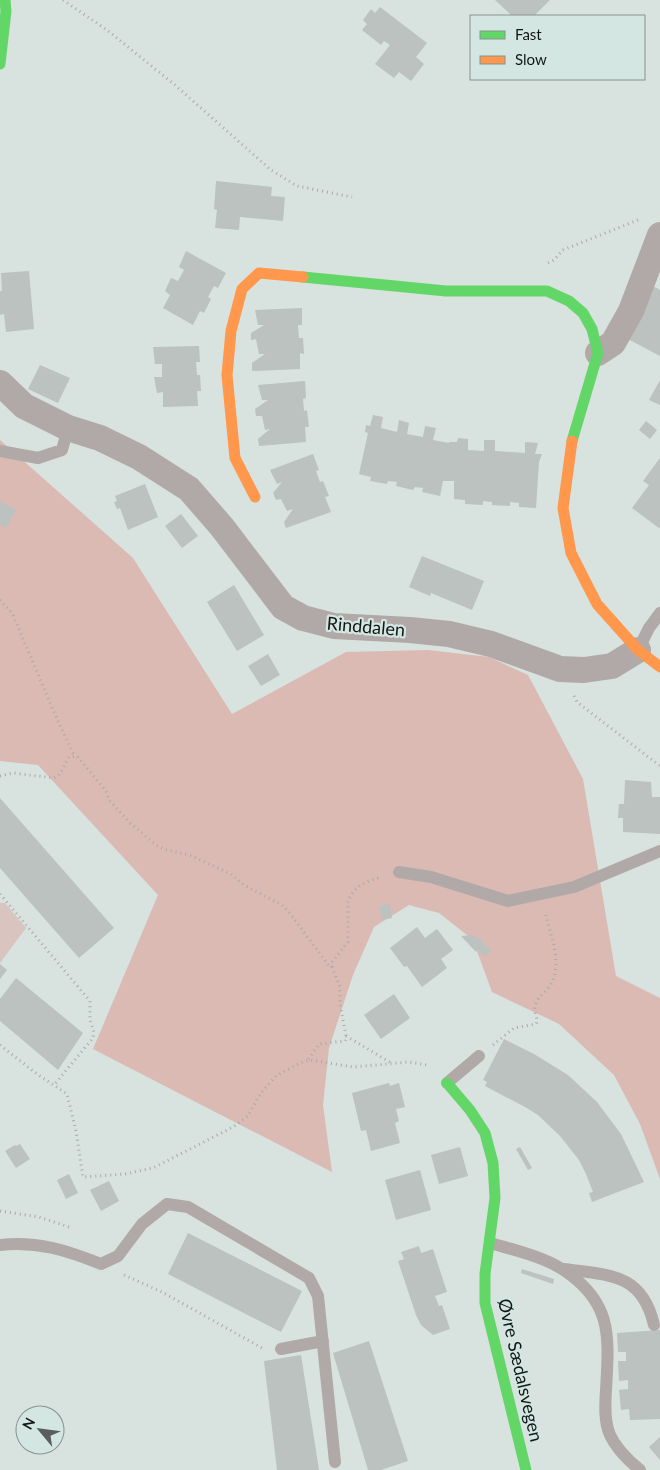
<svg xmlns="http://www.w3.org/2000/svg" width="660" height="1470" viewBox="0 0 660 1470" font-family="Lato,sans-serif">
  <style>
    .green { fill: #d9c4bf }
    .forest { fill: #dabab3 }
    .building { fill: #bbc2c0 }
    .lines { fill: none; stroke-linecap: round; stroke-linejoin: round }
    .path { stroke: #aba9a8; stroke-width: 3; stroke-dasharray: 1 4; stroke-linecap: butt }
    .lane { stroke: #b1a9a7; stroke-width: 12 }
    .street { stroke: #b1a9a7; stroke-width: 26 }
    .fast { stroke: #63d668; stroke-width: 11 }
    .slow { stroke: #ff974d; stroke-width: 11 }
    .labels { text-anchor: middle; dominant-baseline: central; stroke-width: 4.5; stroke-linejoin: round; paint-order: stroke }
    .street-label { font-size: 18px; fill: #111716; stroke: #d4e6e1 }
  </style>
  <rect width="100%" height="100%" fill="#d8e2df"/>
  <path class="green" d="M0,903H5L26,928L0,963Z"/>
  <path class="forest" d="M0,440L133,558L232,714L346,652L428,650L489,657L528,675L583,779L616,976L660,998V1179L640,1124L614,1075L559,1024L492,992L477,951L467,935L439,913L409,905L374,927L353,975L329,1048L323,1105L332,1172L93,1049L158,895L38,765L0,761Z"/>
  <path class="building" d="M495,0H550L534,16H512Z
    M380,7L427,43L416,57L424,64L411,81L399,72L394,78L375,64L390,45L384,41L381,45L362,30L367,24L363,20L371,9L375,13Z
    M216,181L272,187L271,196L285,197L283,221L240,217L239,230L215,228L217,210L214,209Z
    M186,251L226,273L218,288L214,286L208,297L211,299L204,313L200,311L193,325L163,308L170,295L165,291L171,278L178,281L184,270L179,267Z
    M29,271L34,329L6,332L4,314L0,315V291H2L1,273Z
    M653,286L660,290V356L626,338Z
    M302,308V325H298L299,338H303L304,354L300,353V369L252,371V363L265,354H259L256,339L251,340V333L264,325H258L255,310Z
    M199,346L200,362H196L197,375H200L201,391H197L198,406L163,407V392L157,393L154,377H162V364H155L153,347Z
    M40,365L70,378L58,403L28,389Z
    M660,380V405L649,400Z
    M305,381L306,398L303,399L304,411L307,410L309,427H305L306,442L259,446L258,439L270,429L265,430L262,416H256L255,409L268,400H262L258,385Z
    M373,415L383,417L381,428L397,432L399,420L409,423L407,434L423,437L425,426L436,428L433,440L449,443V442H457L458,438L468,439V450L484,451V440H495V451L525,453V442L538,443L535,454H542L539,462L536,508L519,507V503L510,502V506L492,505V502L483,501V505L465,504V500L454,499V481H443L440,496L422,492L423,488L415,487L413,490L396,486L397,482L388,481L387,484L370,481L371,477L359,474L368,433L365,432L366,425L370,426Z
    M646,421L657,430L650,439L639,430Z
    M313,454L319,470L316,471L320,482L323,481L329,496L325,497L331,512L286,528L284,522L293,509L287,511L281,499L276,500L273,493L282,482L277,484L270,470Z
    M660,458V527L659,528L632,508L649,485L643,481Z
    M145,484L158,517L128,530L120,508L117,509L114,502L117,501L115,496Z
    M0,501L16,510L6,528L0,524Z
    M181,514L198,536L182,548L165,526Z
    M422,556L484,581L472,610L431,593L430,596L409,587Z
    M234,585L264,635L237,651L207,602Z
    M268,654L280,675L261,686L248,666Z
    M625,780L651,782L652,797H660V834L623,832V818H618L619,804H624Z
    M0,798L114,928L79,958L0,868Z
    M390,904L392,918L382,920L379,906Z
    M417,927L425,938L437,929L453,950L441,959L447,968L422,987L407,966L404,967L390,948Z
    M473,935L483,941L482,943L491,949L486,956L477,950L476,952L461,936Z
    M0,964L7,970L0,979Z
    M16,978L83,1033L58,1070L0,1021V999Z
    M394,994L410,1018L381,1039L364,1015Z
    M504,1039L534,1054L568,1075L597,1102L621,1134L644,1182L592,1202L589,1193L593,1192L586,1174L579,1160L560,1136L538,1115L525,1107L485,1086L487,1082L483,1080Z
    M389,1083L390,1086L399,1083L405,1107L396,1109L399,1121L395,1123L400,1143L371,1151L366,1130L361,1131L352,1093Z
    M20,1144L30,1159L16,1168L5,1151L15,1145L16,1146Z
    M460,1147L468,1176L439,1184L431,1155Z
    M520,1147L532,1168L528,1170L516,1149Z
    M420,1170L431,1210L396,1220L385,1180Z
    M69,1174L78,1193L66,1199L57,1180Z
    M109,1181L119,1201L101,1211L90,1190Z
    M188,1233L302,1291L281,1332L168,1274Z
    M419,1246L421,1253L433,1249L447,1292L435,1296L439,1306L442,1305L450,1329L433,1335L421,1325L416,1315L398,1261L404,1259L401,1252Z
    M522,1269L554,1279L553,1284L521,1273Z
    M660,1330V1419L630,1420L629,1409L621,1410L619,1390L628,1389V1380L619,1381L618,1361H626V1352H618L617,1333Z
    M369,1341L408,1461L381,1470H368L333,1353Z
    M301,1355L319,1470H277L264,1361Z
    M660,1437V1460L649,1447Z"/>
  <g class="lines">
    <path class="path" d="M63,0L107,30L175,85L271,170L297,186L352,197
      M548,263L554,260L563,250L638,220
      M0,600L12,613L57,719L74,755
      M574,696L577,702L660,766
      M0,776L13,773L54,778L60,774L69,757L77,756L106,791L110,801L129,822L156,845L164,849L189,855L214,866L231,874L244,885L282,905L289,912L329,966L332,967L340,987V1004L346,1036L345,1041L319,1044L308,1060
      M0,894L90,1001V1020L94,1032L93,1038L54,1085
      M332,967V962L348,942V902C353,886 367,881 381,877
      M346,1036L393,1064
      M0,1045L37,1074L67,1094L76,1131L83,1177L125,1174L153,1168L233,1127L248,1116L260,1094L276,1076L300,1063L310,1060L353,1067L409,1062L427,1065
      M493,1045L514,1028L536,1024C539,1018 533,1012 535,1006C537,996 547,992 551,984C563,963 550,934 545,912
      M0,1211L39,1217L69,1227
      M124,1275L162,1292L262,1348"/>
    <path class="lane" d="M0,451L38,458L62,450L68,428
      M638,650L649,628L660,613
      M399,872L431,877L508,901L574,887L660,851
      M447,1083L479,1056
      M490,1243C514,1250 541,1256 562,1269C613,1302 609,1336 606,1390C605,1404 604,1422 610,1435C616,1448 629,1461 640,1470
      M0,1245C38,1241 66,1250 101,1264L118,1256L142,1224L167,1204L188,1207L309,1278L318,1296L335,1462
      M564,1269C609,1275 642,1273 654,1325
      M281,1349L323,1341"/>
    <path class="street" d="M598,353L613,343L631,311L660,235
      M0,383L24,406L68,428L100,438L139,457L189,489L222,527L283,607L303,618L334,626L410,630L449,634L491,644L560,669L584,670L612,666L638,650"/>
    <path class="fast" d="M0,64L6,11L5,0
      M303,277L446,291H547L569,301L583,313L592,329L598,353L572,441
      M447,1083L470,1110L485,1133L493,1163L495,1198L485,1274V1303L526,1470"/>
    <path class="slow" d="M572,441L563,508L571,553L597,604L638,650L660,667
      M255,497L235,458L227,375L231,331L242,289L259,273L303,277"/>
  </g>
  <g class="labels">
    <g class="street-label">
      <text transform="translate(366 626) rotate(5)">Rinddalen</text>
      <text transform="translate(521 1370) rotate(77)">Øvre Sædalsvegen</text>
    </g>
  </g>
  <rect x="470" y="15" width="175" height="65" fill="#d4e6e1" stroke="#869390"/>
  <rect x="480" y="31" width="25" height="8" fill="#63d668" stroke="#869390"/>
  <text x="515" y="40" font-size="15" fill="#111716">Fast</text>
  <rect x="480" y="56" width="25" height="8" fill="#ff974d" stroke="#869390"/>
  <text x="515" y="65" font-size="15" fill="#111716">Slow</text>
  <g transform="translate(40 1430) rotate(299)"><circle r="24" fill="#d4e6e1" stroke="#869390"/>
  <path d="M0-4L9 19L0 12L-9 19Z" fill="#575e5c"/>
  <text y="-8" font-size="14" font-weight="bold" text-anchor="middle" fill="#111716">N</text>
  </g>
</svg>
